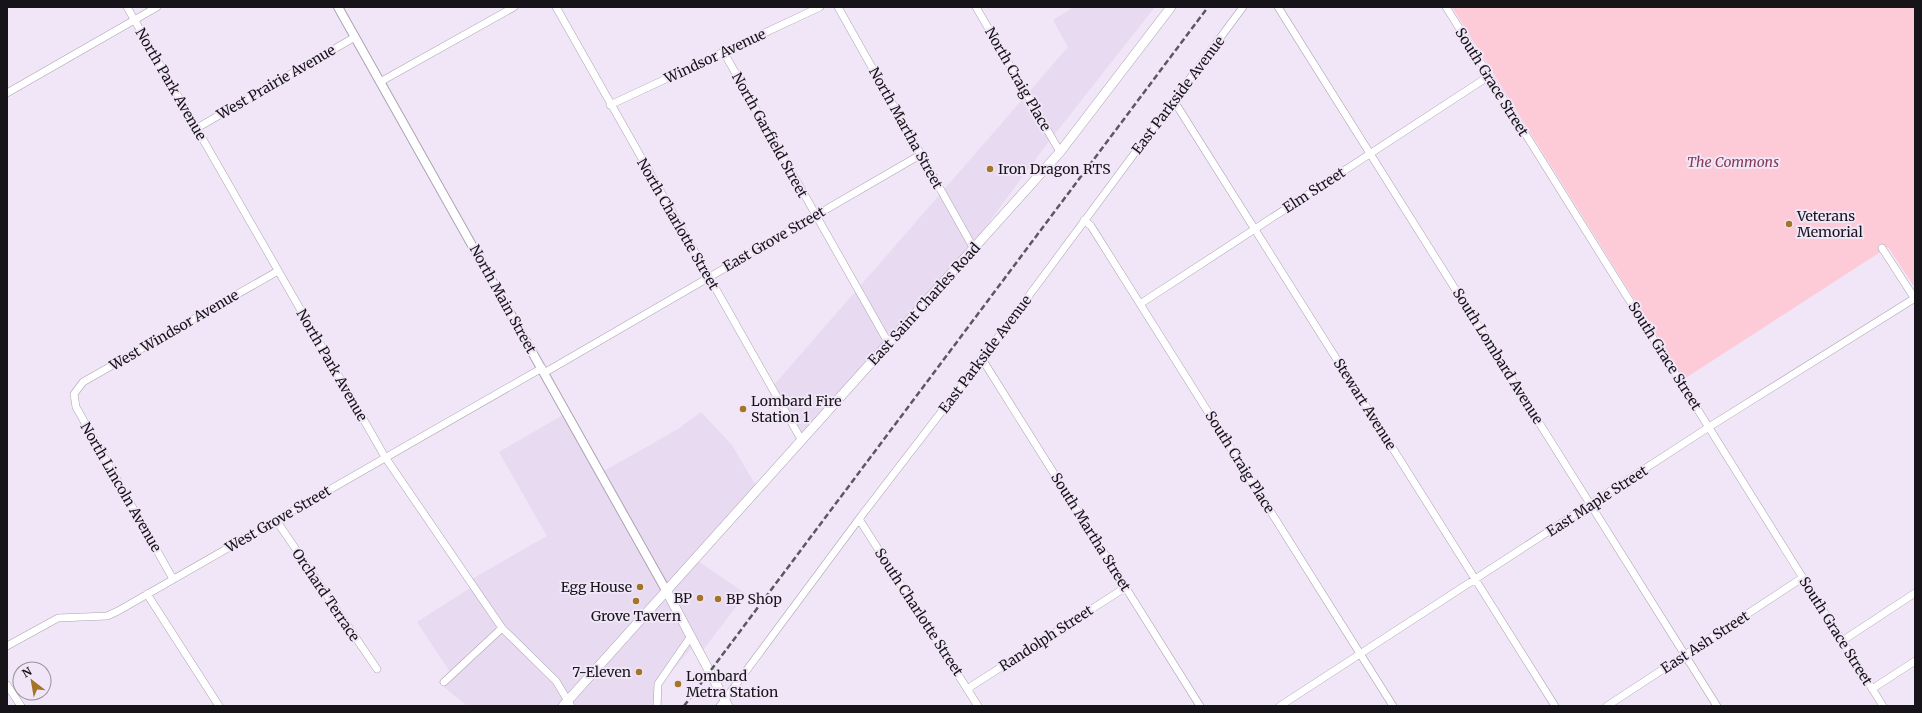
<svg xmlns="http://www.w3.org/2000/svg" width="1922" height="713" viewBox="0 0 1922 713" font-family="Merriweather,serif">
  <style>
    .built { fill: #e8daf1 }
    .green { fill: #fccbd7 }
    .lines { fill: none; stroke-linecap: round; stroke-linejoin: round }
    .minor-casing { stroke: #aca3b3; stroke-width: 8 }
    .tertiary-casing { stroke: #aca3b3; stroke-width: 10 }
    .secondary-casing { stroke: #aca3b3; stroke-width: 10 }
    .minor { stroke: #fff; stroke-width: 7 }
    .tertiary { stroke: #fff; stroke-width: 8 }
    .secondary { stroke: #fff; stroke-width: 9 }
    .rail { stroke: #5c5760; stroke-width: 2.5; stroke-dasharray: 6 3; stroke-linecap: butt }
    .poi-dot { fill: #a47429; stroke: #f0e6f7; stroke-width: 1.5 }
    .labels { text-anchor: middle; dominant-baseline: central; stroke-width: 4; stroke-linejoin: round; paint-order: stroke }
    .street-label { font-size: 14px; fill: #171419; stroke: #f0e6f7 }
    .park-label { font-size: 14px; font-style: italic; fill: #833a52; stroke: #f0e6f7 }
    .poi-label { font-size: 14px; fill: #171419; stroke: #f0e6f7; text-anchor: start }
  </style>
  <rect width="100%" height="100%" fill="#f0e6f7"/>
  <path class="built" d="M1074,7H1155L1043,149L970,248L802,434L774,385L1068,47L1053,20Z
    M570,411L604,471L678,429L701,412L732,445L756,486L558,706H467L438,682L450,672L417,622L470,588L472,579L547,536L499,452Z
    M698,561L746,594L703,650L672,592Z
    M666,596L694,645L668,676L662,686V706H567Z"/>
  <path class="green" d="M1452,7H1915V288L1888,247L1684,379Z"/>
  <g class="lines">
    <defs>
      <path id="minor" d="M127,7L385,457L502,628L556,681L571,706
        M556,7L802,441
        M838,7L974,249
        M976,7L1060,152
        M1278,7L1717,706
        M1446,7L1883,706
        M723,51L889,344
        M380,82L514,7
        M7,93L157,7
        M1174,101L1555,706
        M610,105L820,7
        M197,128L355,37
        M1084,220L1091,226L1393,706
        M1882,248L1915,299
        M1140,304L1489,76
        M982,359L1200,706
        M544,373L920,155
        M859,519L978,706
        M276,520L377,669
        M173,579L76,407L74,394L83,382L278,271
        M147,594L219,706
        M1842,641L1915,593
        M7,646L58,618L107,616L118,611L542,368
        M444,682L502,628
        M7,685L21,706
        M967,689L1126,587
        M1872,689L1915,661
        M657,706L658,684L691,636
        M720,706L859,519L982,359L1243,7
        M1280,706L1709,427L1915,298
        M1607,706L1802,578"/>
      <path id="tertiary" d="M338,7L667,592"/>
      <path id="secondary" d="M667,592L728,706
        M563,706L1060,152L1171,7"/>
    </defs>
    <use href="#minor" class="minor-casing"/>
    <use href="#tertiary" class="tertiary-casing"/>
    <use href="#secondary" class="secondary-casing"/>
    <use href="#minor" class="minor"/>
    <use href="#tertiary" class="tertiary"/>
    <use href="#secondary" class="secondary"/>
    <path class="rail" d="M684,706L1208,7"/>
  </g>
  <g class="poi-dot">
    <circle cx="990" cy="169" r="4"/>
    <circle cx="1789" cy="224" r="4"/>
    <circle cx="743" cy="409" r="4"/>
    <circle cx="640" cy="587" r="4"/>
    <circle cx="700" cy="598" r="4"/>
    <circle cx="718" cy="599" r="4"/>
    <circle cx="636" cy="601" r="4"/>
    <circle cx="639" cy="672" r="4"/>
    <circle cx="678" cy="684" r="4"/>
  </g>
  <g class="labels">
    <g class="street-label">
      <text transform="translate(715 56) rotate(-25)">Windsor Avenue</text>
      <text transform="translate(1018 79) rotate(60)">North Craig Place</text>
      <text transform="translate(276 82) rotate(-30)">West Prairie Avenue</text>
      <text transform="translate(1492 82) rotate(58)">South Grace Street</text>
      <text transform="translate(171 84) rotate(60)">North Park Avenue</text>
      <text transform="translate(1178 95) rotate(-53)">East Parkside Avenue</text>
      <text transform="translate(906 128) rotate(61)">North Martha Street</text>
      <text transform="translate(770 135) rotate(61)">North Garfield Street</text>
      <text transform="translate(1314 190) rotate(-33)">Elm Street</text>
      <text transform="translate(678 224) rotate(60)">North Charlotte Street</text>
      <text transform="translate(774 239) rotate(-30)">East Grove Street</text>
      <text transform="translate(503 299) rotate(61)">North Main Street</text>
      <text transform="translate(924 304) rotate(-48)">East Saint Charles Road</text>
      <text transform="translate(174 330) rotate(-30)">West Windsor Avenue</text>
      <text transform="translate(985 354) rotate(-53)">East Parkside Avenue</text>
      <text transform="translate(1498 356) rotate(58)">South Lombard Avenue</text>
      <text transform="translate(1665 356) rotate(58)">South Grace Street</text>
      <text transform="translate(332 365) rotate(60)">North Park Avenue</text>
      <text transform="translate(1365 404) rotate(58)">Stewart Avenue</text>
      <text transform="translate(1240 462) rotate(58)">South Craig Place</text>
      <text transform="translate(121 487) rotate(60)">North Lincoln Avenue</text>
      <text transform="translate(1597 501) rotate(-33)">East Maple Street</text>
      <text transform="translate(278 519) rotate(-30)">West Grove Street</text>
      <text transform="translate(1091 532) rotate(58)">South Martha Street</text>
      <text transform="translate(326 595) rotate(56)">Orchard Terrace</text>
      <text transform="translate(919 612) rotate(57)">South Charlotte Street</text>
      <text transform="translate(1836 631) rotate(58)">South Grace Street</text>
      <text transform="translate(1046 638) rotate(-33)">Randolph Street</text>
      <text transform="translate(1705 642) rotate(-33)">East Ash Street</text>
    </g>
    <g class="park-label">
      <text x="1733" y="162">The Commons</text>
    </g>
    <g class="poi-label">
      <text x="998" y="169">Iron Dragon RTS</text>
      <text x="1797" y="216">Veterans<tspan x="1797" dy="16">Memorial</tspan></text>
      <text x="751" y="401">Lombard Fire<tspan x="751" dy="16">Station 1</tspan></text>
      <text x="632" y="587" text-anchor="end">Egg House</text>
      <text x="692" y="598" text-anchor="end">BP</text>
      <text x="726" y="599">BP Shop</text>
      <text x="636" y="616" text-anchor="middle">Grove Tavern</text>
      <text x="631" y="672" text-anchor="end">7-Eleven</text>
      <text x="686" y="676">Lombard<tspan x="686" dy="16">Metra Station</tspan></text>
    </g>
  </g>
  <rect width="1922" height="713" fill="none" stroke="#171419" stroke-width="16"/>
  <g transform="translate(32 681) rotate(329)"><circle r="19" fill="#f0e6f7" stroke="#99929e"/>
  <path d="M0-3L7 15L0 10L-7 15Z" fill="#a47429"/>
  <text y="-6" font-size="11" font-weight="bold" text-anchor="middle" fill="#171419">N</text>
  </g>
</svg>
